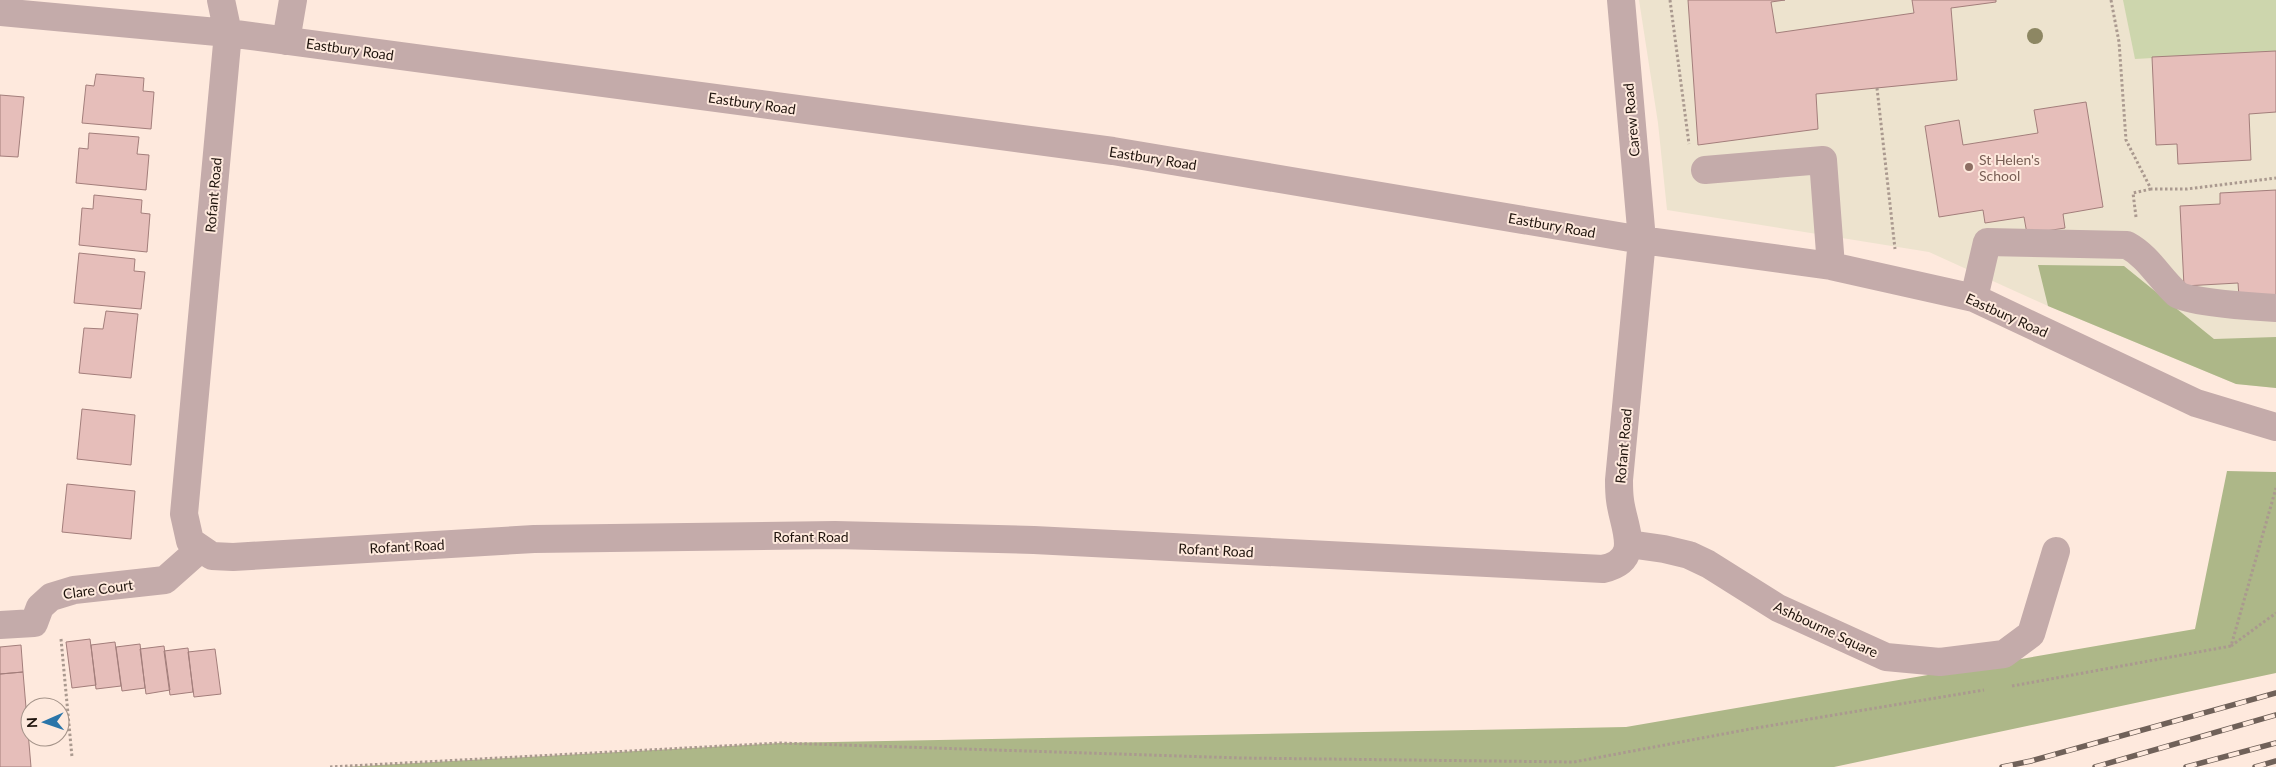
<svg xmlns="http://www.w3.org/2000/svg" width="2276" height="767" viewBox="0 0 2276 767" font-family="Lato,sans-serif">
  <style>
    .education { fill: #ede3ce }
    .green { fill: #cdd6ad }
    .forest { fill: #adb788 }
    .building { fill: #e6beba; stroke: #a37e7b }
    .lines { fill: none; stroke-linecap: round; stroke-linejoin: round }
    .path { stroke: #aa998f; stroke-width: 3; stroke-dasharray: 2.5 2.5; stroke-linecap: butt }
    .minor { stroke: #c4abaa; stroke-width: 28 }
    .rail-casing { stroke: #706159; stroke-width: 5.5 }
    .rail { stroke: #fee9dd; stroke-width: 4; stroke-dasharray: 11; stroke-linecap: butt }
    .tree { fill: #8d8763 }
    .education-dot { fill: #8d6e63; stroke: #fee9dd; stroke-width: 2 }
    .labels { text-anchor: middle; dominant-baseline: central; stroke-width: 4; stroke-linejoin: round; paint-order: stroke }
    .street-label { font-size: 14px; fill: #1e130c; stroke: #fee9dd }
    .education-label { font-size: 14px; fill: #785e54; stroke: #fee9dd; text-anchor: start }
  </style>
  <rect width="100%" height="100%" fill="#fee9dd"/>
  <path class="education" d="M1639,0H2276V388L2236,384L2048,306L1929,252L1667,210L1658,123Z"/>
  <path class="green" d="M2123,0H2276V51L2135,59Z"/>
  <path class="forest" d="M2038,265L2124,266L2214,339L2276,337V388L2236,384L2048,306Z
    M2227,471L2276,472V673L1834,767H343L780,743L1626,727L2195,629Z"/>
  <path class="building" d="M1688,0H1785L1771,2L1776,33L1914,13L1912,0H1996V2L1951,8L1957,80L1816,94L1818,129L1698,145Z
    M2276,51V112L2249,114L2251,160L2178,164L2177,144L2156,145L2152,57Z
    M96,74L144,78L143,91L154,92L151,129L82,123L86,85L94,86Z
    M0,95L24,97L18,157L0,156Z
    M2086,102L2103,207L2063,214L2065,228L2027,234L2024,217L1985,223L1983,210L1939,217L1925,126L1959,120L1963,145L2038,133L2034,110Z
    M89,133L139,137L137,154L149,155L146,190L76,183L79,148L88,149Z
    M2276,190V295L2239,297L2238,283L2184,286L2180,206L2220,204V193Z
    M94,195L142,200L141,213L150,214L147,252L79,245L82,208L93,209Z
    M79,253L135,259L134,271L145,272L141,309L74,303Z
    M106,311L138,314L131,378L79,373L84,328L103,329Z
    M82,409L135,415L131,465L77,459Z
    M67,484L135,491L131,539L62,532Z
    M90,639L96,685L72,688L66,642Z
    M115,642L121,686L96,689L91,645Z
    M140,644L145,688L122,691L116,647Z
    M21,645L23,672L0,674V647Z
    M164,646L170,690L146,694L140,649Z
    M188,648L193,692L170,695L164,651Z
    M215,649L221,694L194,697L188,652Z
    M23,672L31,767H0V674Z"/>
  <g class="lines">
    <path class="path" d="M1670,0L1689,144
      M2111,0L2119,42L2126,140L2151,189H2187L2276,178
      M1877,88L1895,249
      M2136,217L2133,193L2151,189
      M61,639L72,757
      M2231,646L2276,613
      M2012,686L2231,646L2276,488
      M330,767L780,743L1241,758L1574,762L1750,729L1984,690"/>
    <path class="minor" d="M221,0L228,33L184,514L190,541L212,556L233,557L534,539L835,535L1034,540L1603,569C1644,560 1623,527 1620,500C1619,493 1619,487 1619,480L1642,240L1621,0
      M0,12L228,33L1113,151L1642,240L1831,266L1974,298L2196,403L2276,427
      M286,41L293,0
      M1705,170L1823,160L1831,266
      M1974,298L1987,242L2127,245C2149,257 2159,278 2177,294C2188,303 2258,307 2276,308
      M1629,544L1664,549L1689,555L1708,564L1778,608L1886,657L1940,662L2004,654L2031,634L2056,551
      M0,625L34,623L40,607L51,597L74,590L165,580L200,549"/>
    <defs>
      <path id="rail" d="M2002,767L2031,761L2276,693
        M2095,767L2276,715
        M2186,767L2276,743
        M2255,767L2276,761"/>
    </defs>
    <use href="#rail" class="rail-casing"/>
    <use href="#rail" class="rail"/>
  </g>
  <circle class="tree" cx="2035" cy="36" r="8"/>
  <circle class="education-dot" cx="1969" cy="167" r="5"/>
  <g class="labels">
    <g class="street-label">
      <text transform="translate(350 49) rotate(8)">Eastbury Road</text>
      <text transform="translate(752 103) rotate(8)">Eastbury Road</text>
      <text transform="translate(1631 120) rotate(-95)">Carew Road</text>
      <text transform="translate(1153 158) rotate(9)">Eastbury Road</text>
      <text transform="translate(213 195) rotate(-85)">Rofant Road</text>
      <text transform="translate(1552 225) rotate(10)">Eastbury Road</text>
      <text transform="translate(2007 315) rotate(24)">Eastbury Road</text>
      <text transform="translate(1623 446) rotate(-85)">Rofant Road</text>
      <text x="811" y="536">Rofant Road</text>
      <text transform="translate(407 546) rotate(-3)">Rofant Road</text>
      <text transform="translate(1216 550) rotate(3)">Rofant Road</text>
      <text transform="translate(98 589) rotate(-8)">Clare Court</text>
      <text transform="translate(1826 629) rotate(25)">Ashbourne Square</text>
    </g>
    <g class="education-label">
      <text x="1979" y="159">St Helen's<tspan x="1979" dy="16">School</tspan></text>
    </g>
  </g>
  <g transform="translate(45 722) rotate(268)"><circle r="24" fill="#fee9dd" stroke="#a49389"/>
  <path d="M0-4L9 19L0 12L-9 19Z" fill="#2b75a9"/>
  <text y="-8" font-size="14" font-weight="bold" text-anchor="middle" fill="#1e130c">N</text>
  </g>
</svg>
